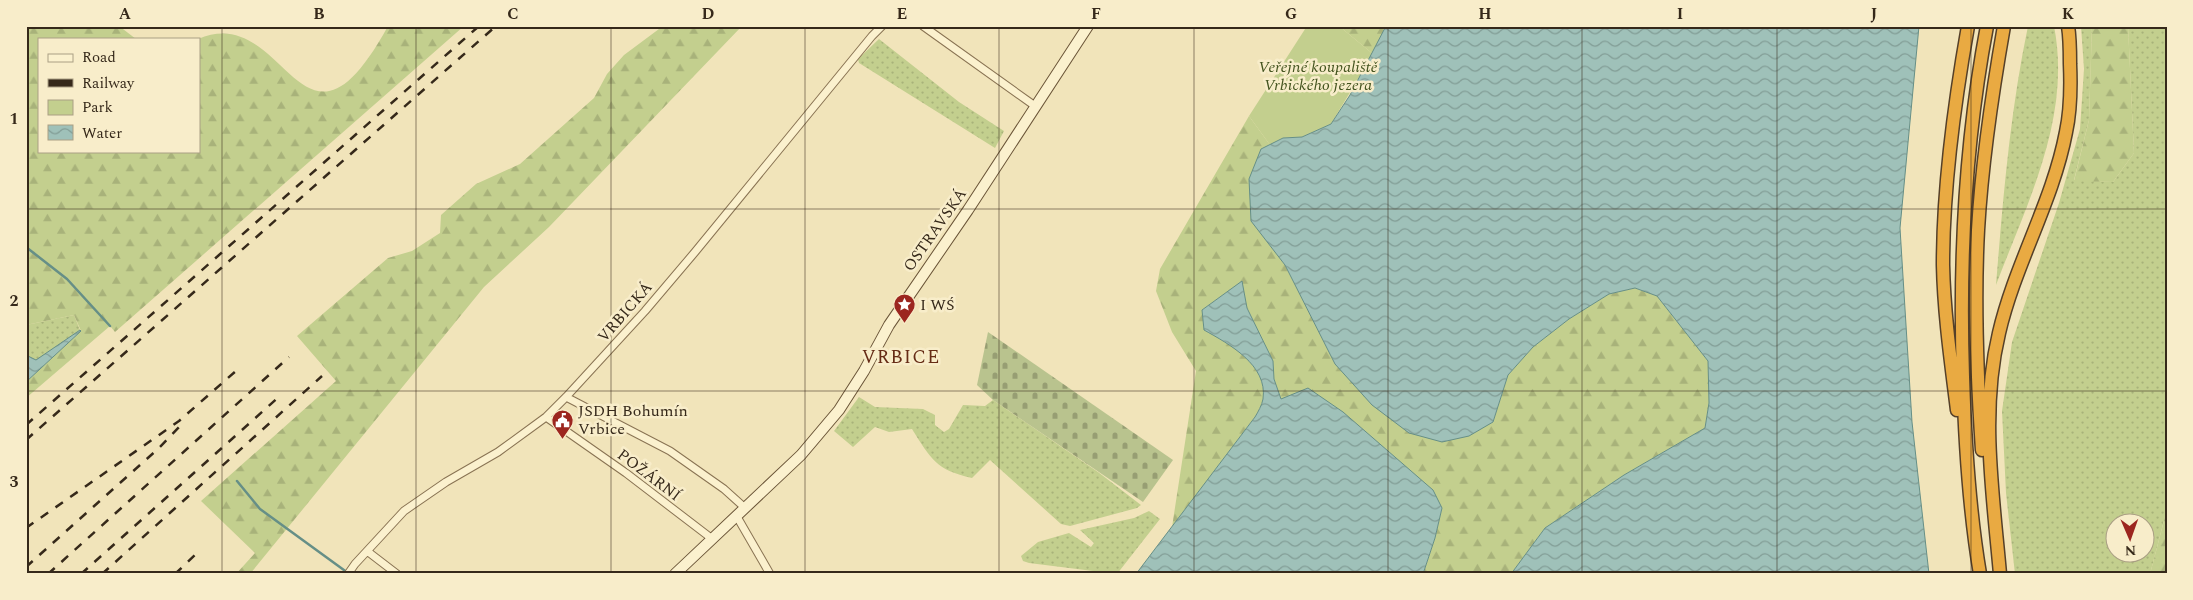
<svg xmlns="http://www.w3.org/2000/svg" width="2193" height="600" viewBox="0 0 2193 600" font-family="Spectral,serif">
  <style>
    .grass { fill: url(#grass-dots); fill-rule: evenodd }
    .forest { fill: url(#forest-firs) }
    .cemetery { fill: url(#cemetery-stones) }
    .park { fill: #c3cf8e }
    .water { fill: url(#water-waves); stroke: #668f87 }
    .lines { fill: none; stroke-linecap: round; stroke-linejoin: round }
    .stream { stroke: #668f87; stroke-width: 2.5 }
    .street-casing { stroke: #897353; stroke-width: 9 }
    .secondary-casing { stroke: #6a5437; stroke-width: 12 }
    .highway-casing { stroke: #554029; stroke-width: 15 }
    .street { stroke: #fbf1ce; stroke-width: 7 }
    .secondary { stroke: #fbf1ce; stroke-width: 10 }
    .highway { stroke: #e9aa42; stroke-width: 12 }
    .rail { stroke: #36291a; stroke-width: 2.5; stroke-dasharray: 9 9; stroke-linecap: butt }
    .grid { fill: none; stroke: #36291a; stroke-width: 1; stroke-opacity: 0.55 }
    .labels { text-anchor: middle; dominant-baseline: central; stroke-width: 5; stroke-linejoin: round; paint-order: stroke }
    .park-label { font-size: 16px; font-style: italic; fill: #44541f; stroke: #f8edca }
    .street-label { font-size: 16px; fill: #36291a; stroke: #f8edca }
    .poi-label { font-size: 16px; fill: #36291a; stroke: #f8edca; text-anchor: start }
    .quarter-label { font-size: 19px; letter-spacing: 1px; fill: #662c16; stroke: #f8edca }
    .neatline { fill: none; stroke: #36291a; stroke-width: 2 }
    .grid-label { font-size: 16px; text-anchor: middle; font-weight: bold; fill: #36291a }
  </style>
  <defs>
    <pattern id="grass-dots" width="8" height="8" patternUnits="userSpaceOnUse" patternTransform="scale(1.25)"><rect width="8" height="8" fill="#c3cf8e"/><path d="M2 2h.1M6 6h.1" fill="none" stroke="#a8b27a" stroke-width="1.8" stroke-linecap="round"/></pattern>
    <pattern id="forest-firs" width="22" height="20" patternUnits="userSpaceOnUse" patternTransform="scale(1.25)"><rect width="22" height="20" fill="#c3cf8e"/><path d="M5 1l3.5 6h-7zM16 11l3.5 6h-7z" fill="#a8b27a"/></pattern>
    <pattern id="cemetery-stones" width="16" height="16" patternUnits="userSpaceOnUse" patternTransform="scale(1.25)"><rect width="16" height="16" fill="#b9c38e"/><path d="M2 7V4a2 2 0 0 1 4 0v3zM10 15v-3a2 2 0 0 1 4 0v3z" fill="#979e73"/></pattern>
    <pattern id="water-waves" width="16" height="10" patternUnits="userSpaceOnUse" patternTransform="scale(1.25)"><rect width="16" height="10" fill="#9fc1b9"/><path d="M0 5q4-4 8 0t8 0" fill="none" stroke="#829d96"/></pattern>
  </defs>
  <rect width="100%" height="100%" fill="#f1e4ba"/>
  <path class="grass" d="M2028,26H2054C2072,117 2027,203 1996,285C2003,199 2010,112 2028,26Z
    M2081,26H2092L2089,120L2074,180L2113,182L2134,153L2128,26H2167V509L2150,574H2015L2006,493L2002,411L2012,342L2059,203L2080,129L2084,69ZM2116,522H2146V552H2116Z
    M879,39L959,102L1004,131L995,148L859,63L858,59Z
    M74,315L80,330L36,361L26,355V325Z
    M859,397L875,407L923,409L935,415V425L944,432L949,429L963,405L985,406L993,400L1098,472L1141,505L1137,508L1070,526L1061,524L990,460L972,478C936,470 931,459 912,429L889,432L875,427L853,447L834,431Z
    M1149,511L1160,519L1117,574L1029,563L1023,561L1021,556L1038,542L1069,533L1091,547L1094,543L1080,530L1134,518Z"/>
  <path class="forest" d="M26,26H119L136,39H39V151H199L198,39C287,0 301,185 388,26H464L115,332L110,326L26,398V382L81,331L74,315L26,325Z
    M663,26H742L549,227L484,287L250,574H236L255,553L201,501L336,381L297,336L388,258L412,251L440,233L441,215L476,184L520,164L594,98L607,74L624,55Z
    M1339,26H1386L1373,54Z
    M2092,26H2128L2134,153L2113,182L2074,181L2089,120Z
    M1249,116L1270,145L1261,149L1252,221L1285,265L1335,364L1493,422L1508,375L1533,347L1569,319L1609,294L1635,288L1657,296L1708,361L1709,403L1705,428L1624,475L1545,528L1511,574H1423L1435,538L1442,508L1281,399L1274,379L1273,361L1247,308L1241,282L1202,310L1204,329C1229,344 1268,365 1263,399C1262,405 1258,412 1255,417L1172,527L1196,371L1172,332L1156,291L1160,269Z
    M2167,509V574H2150Z"/>
  <path class="cemetery" d="M988,332L1173,460L1143,502L993,400L977,385Z"/>
  <path class="park" d="M1307,26H1339L1373,54L1331,124L1302,137L1283,138L1270,145L1249,116Z"/>
  <path class="water" d="M1386,26H1919L1900,228L1912,422L1929,574H1511L1545,528L1624,475L1705,428L1709,403L1708,361L1657,296L1635,288L1609,294L1569,319L1533,347L1508,375L1493,422L1469,436L1442,442L1409,433L1372,405L1335,364L1285,265L1251,221L1249,179L1261,149L1283,138L1302,137L1331,124L1350,95Z
    M1242,281L1247,308L1273,361L1274,379L1281,399L1308,388L1343,412L1433,490L1442,508L1435,538L1423,574H1136L1255,417C1258,412 1262,405 1263,399C1268,365 1229,344 1204,330L1202,310Z
    M80,330L81,331L26,382V355L36,360Z"/>
  <g class="lines">
    <path class="stream" d="M26,247L67,279L110,326
      M237,481L260,509L348,573"/>
    <defs>
      <path id="street" d="M923,26L1035,106
        M566,397L670,451L724,489L744,507
        M546,417L626,473L711,538
        M736,515L770,574
        M367,551L397,574
        M348,574L355,564L404,511L446,482L498,452L546,417L566,397L645,311L695,252L872,36L882,26"/>
      <path id="secondary" d="M675,574L801,455L839,410L864,371L889,325L968,210L1088,26"/>
      <path id="highway" d="M1957,410C1951,362 1944,313 1943,265C1943,186 1954,105 1968,26
        M1982,450C1977,376 1974,303 1978,230C1982,161 1992,94 2004,26
        M1980,574C1969,509 1965,443 1963,377C1959,259 1965,142 1987,26
        M2000,574C1993,494 1980,412 1999,333C2015,264 2053,201 2066,132C2071,109 2071,87 2070,64C2070,52 2070,38 2068,26"/>
    </defs>
    <use href="#street" class="street-casing"/>
    <use href="#secondary" class="secondary-casing"/>
    <use href="#highway" class="highway-casing"/>
    <use href="#street" class="street"/>
    <use href="#secondary" class="secondary"/>
    <use href="#highway" class="highway"/>
    <path class="rail" d="M26,425L479,26
      M26,440L496,26
      M26,528L179,421L237,370
      M26,567L159,448L181,425
      M48,574L289,357
      M81,574L281,395
      M102,574L322,376
      M175,574L198,552"/>
  </g>
  <path class="grid" d="M222,26V574M416,26V574M611,26V574M805,26V574M999,26V574M1194,26V574M1388,26V574M1582,26V574M1777,26V574M1971,26V574M26,209H2167M26,391H2167"/>
  <defs>
    <symbol id="sight-pin" viewBox="-11 -11 22 30"><path d="M0 17L-7.5 6A9.5 9.5 0 1 1 7.5 6Z" fill="#9c261f" stroke="#f8edca"/><path d="M0-6L1.8-2.2L6-1.7L2.9 1.2L3.7 5.4L0 3.3L-3.7 5.4L-2.9 1.2L-6-1.7L-1.8-2.2Z" fill="#fff"/></symbol>
    <symbol id="civic-pin" viewBox="-11 -11 22 30"><path d="M0 17L-7.5 6A9.5 9.5 0 1 1 7.5 6Z" fill="#9c261f" stroke="#f8edca"/><path d="M-.6-6.5H3V-4.5H.6V-3L4-1V1h2V6H-6V1h2V-1L-.6-3ZM-1.2 2.5V6h2.4V2.5Z" fill="#fff"/></symbol>
  </defs>
  <g fill-rule="evenodd">
    <use href="#sight-pin" x="892" y="292" width="25" height="34"/>
    <use href="#civic-pin" x="550" y="408" width="25" height="34"/>
  </g>
  <g class="labels">
    <g class="park-label">
      <text x="1318" y="67">Veřejné koupaliště<tspan x="1318" dy="18">Vrbického jezera</tspan></text>
    </g>
    <g class="street-label">
      <text transform="translate(935 230) rotate(-55)">OSTRAVSKÁ</text>
      <text transform="translate(625 312) rotate(-49)">VRBICKÁ</text>
      <text transform="translate(649 475) rotate(37)">POŽÁRNÍ</text>
    </g>
    <g class="poi-label">
      <text x="920" y="305">I WŚ</text>
      <text x="578" y="411">JSDH Bohumín<tspan x="578" dy="18">Vrbice</tspan></text>
    </g>
    <g class="quarter-label">
      <text x="901" y="357">VRBICE</text>
    </g>
  </g>
  <rect width="2193" height="600" fill="none" stroke="#f8edca" stroke-width="55"/>
  <rect x="38" y="38" width="162" height="115" fill="#f8edca" stroke="#aa9f84"/>
  <rect x="48" y="54" width="25" height="8" fill="#fbf1ce" stroke="#aa9f84"/>
  <text x="82" y="62" font-size="15" fill="#36291a">Road</text>
  <rect x="48" y="79" width="25" height="8" fill="#36291a" stroke="#aa9f84"/>
  <text x="82" y="88" font-size="15" fill="#36291a">Railway</text>
  <rect x="48" y="100" width="25" height="15" fill="#c3cf8e" stroke="#aa9f84"/>
  <text x="82" y="112" font-size="15" fill="#36291a">Park</text>
  <rect x="48" y="125" width="25" height="15" fill="url(#water-waves)" stroke="#aa9f84"/>
  <text x="82" y="138" font-size="15" fill="#36291a">Water</text>
  <g transform="translate(2130 538) rotate(178)"><circle r="24" fill="#f8edca" stroke="#aa9f84"/>
  <path d="M0-4L9 19L0 12L-9 19Z" fill="#9c261f"/>
  <text y="-8" font-size="14" font-weight="bold" text-anchor="middle" fill="#36291a">N</text>
  </g>
  <rect x="28" y="28" width="2138" height="544" class="neatline"/>
  <g class="grid-label">
    <text x="125" y="19">A</text>
    <text x="319" y="19">B</text>
    <text x="513" y="19">C</text>
    <text x="708" y="19">D</text>
    <text x="902" y="19">E</text>
    <text x="1096" y="19">F</text>
    <text x="1291" y="19">G</text>
    <text x="1485" y="19">H</text>
    <text x="1680" y="19">I</text>
    <text x="1874" y="19">J</text>
    <text x="2068" y="19">K</text>
    <text x="14" y="124">1</text>
    <text x="14" y="306">2</text>
    <text x="14" y="487">3</text>
  </g>
</svg>
